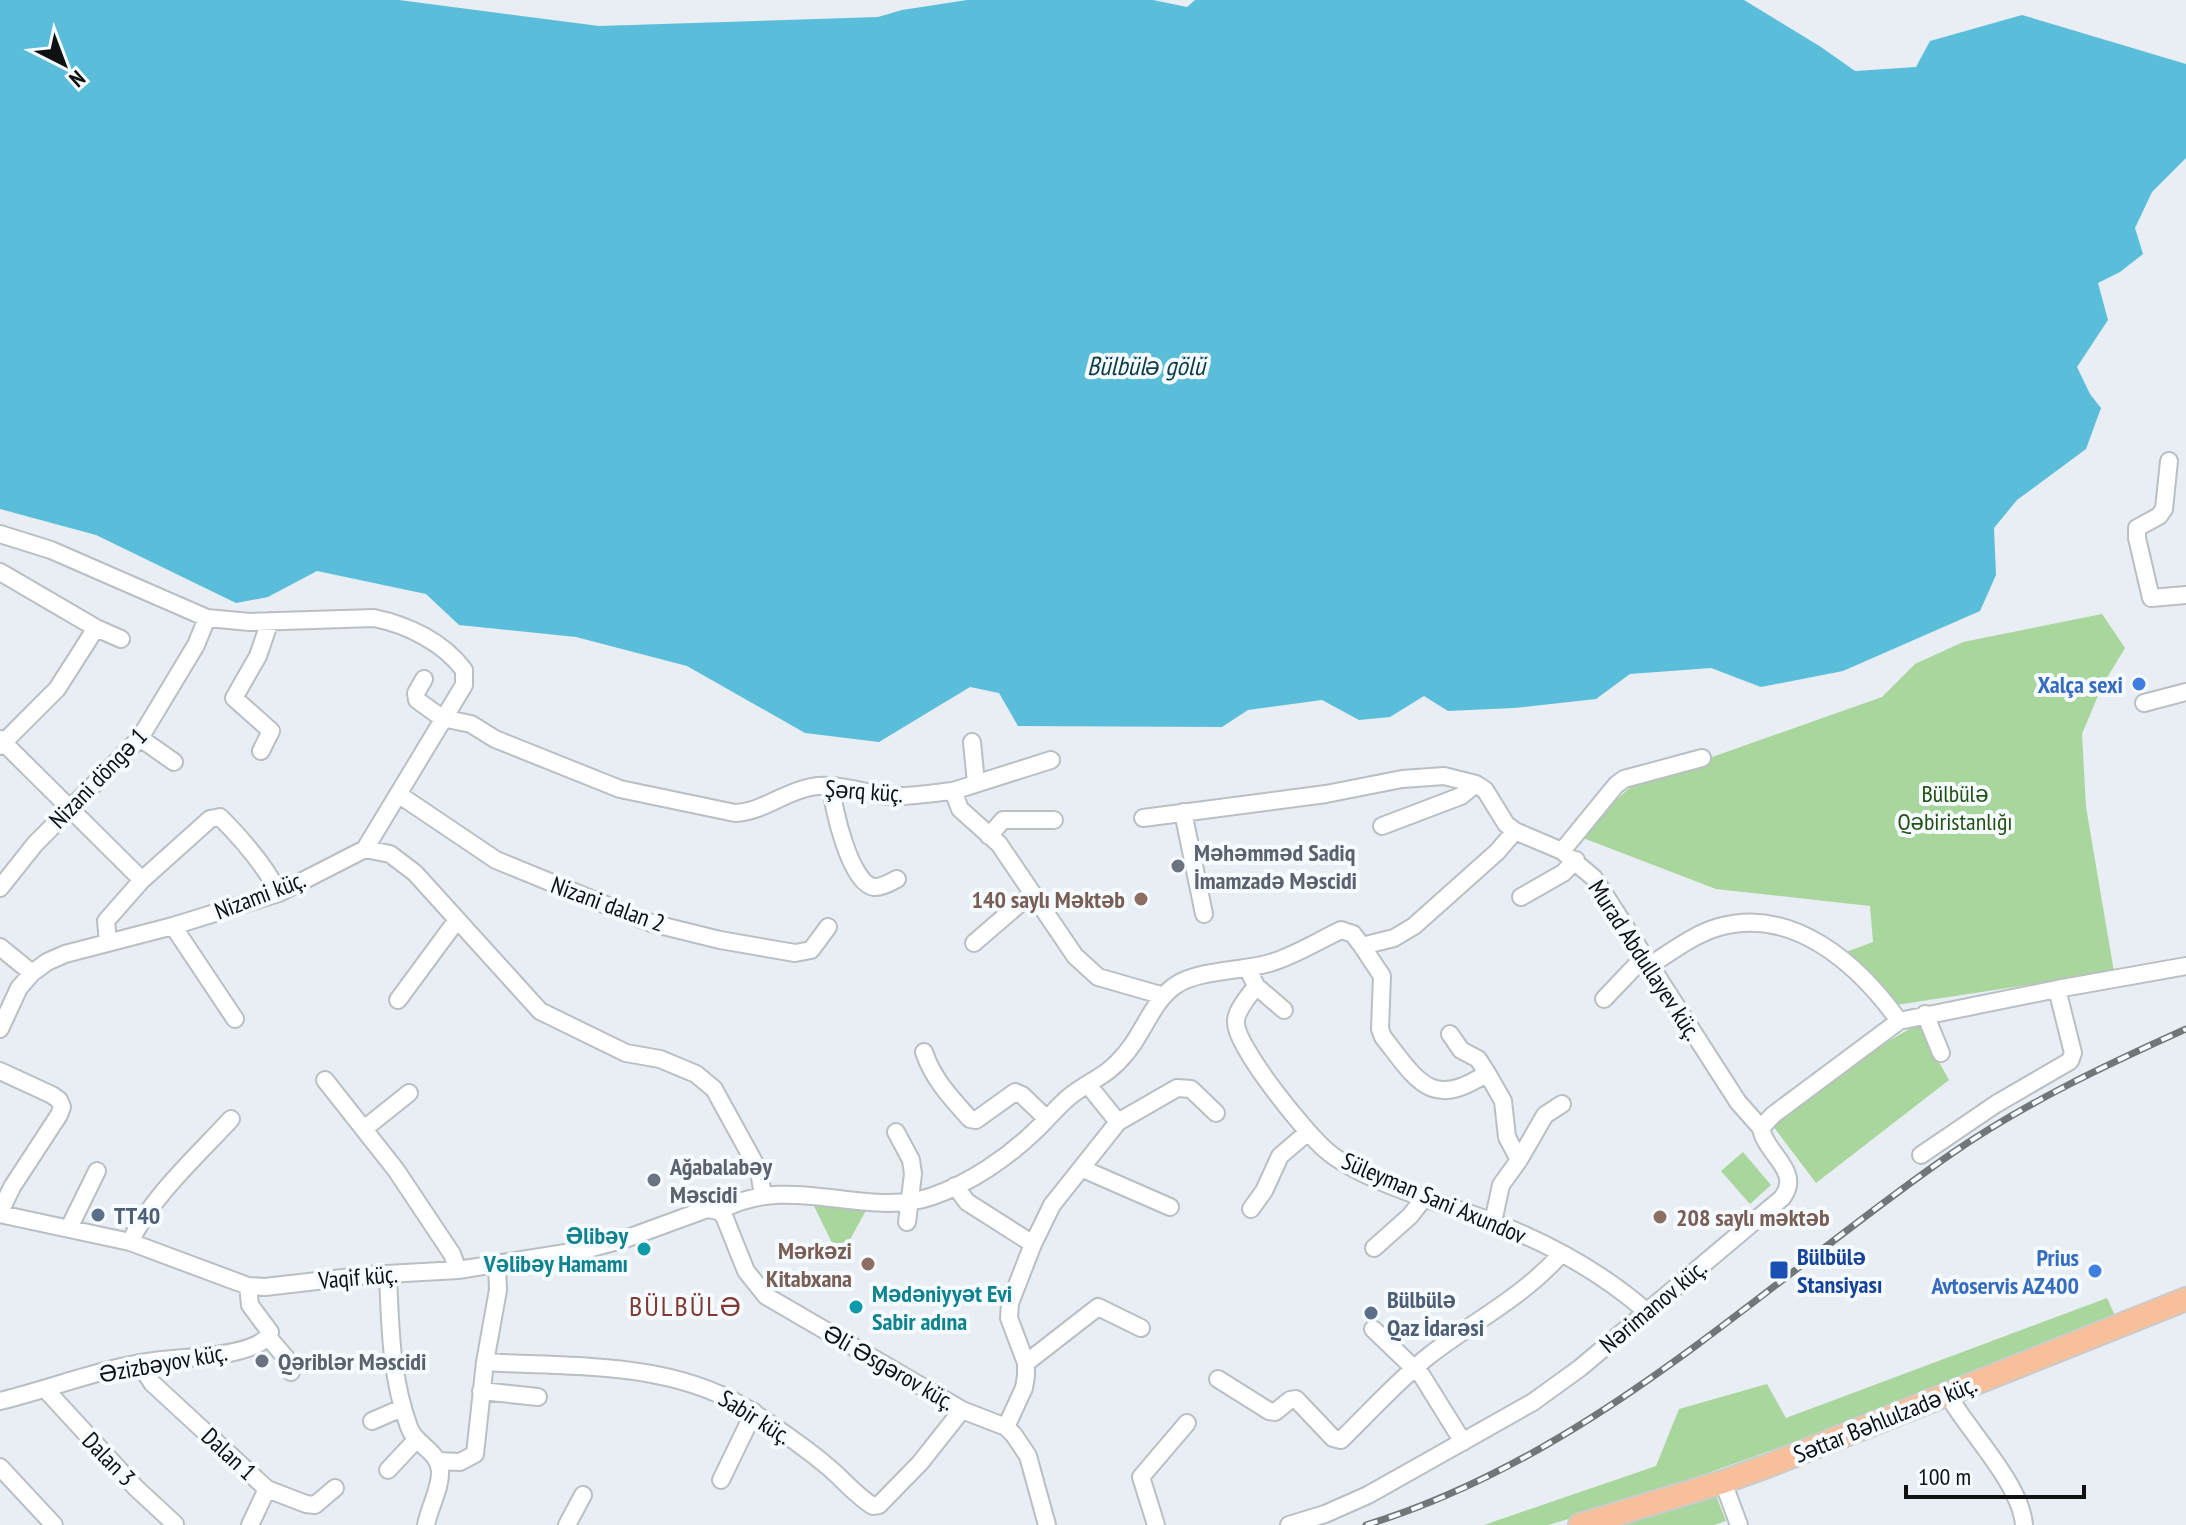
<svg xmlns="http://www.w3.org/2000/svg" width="2186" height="1525" viewBox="0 0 2186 1525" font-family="'PT Sans Narrow',sans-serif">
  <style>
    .green { fill: #a9d69d }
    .water { fill: #5abedb }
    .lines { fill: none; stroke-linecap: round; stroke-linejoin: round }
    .minor-casing { stroke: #b9bfc3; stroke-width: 20 }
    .major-casing { stroke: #cacbcb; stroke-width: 26 }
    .minor { stroke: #fff; stroke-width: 16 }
    .major { stroke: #f8c09a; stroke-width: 22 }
    .rail-casing { stroke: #727679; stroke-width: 7 }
    .rail { stroke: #f6fbff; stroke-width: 4; stroke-dasharray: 12; stroke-linecap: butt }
    .shop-dot { fill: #3f7fe0; stroke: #f6fbff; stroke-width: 3 }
    .worship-dot { fill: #6b7280; stroke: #f6fbff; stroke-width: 3 }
    .education-dot { fill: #8d6e63; stroke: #f6fbff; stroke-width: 3 }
    .service-dot { fill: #5c6f8a; stroke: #f6fbff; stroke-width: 3 }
    .culture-dot { fill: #0f9aa8; stroke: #f6fbff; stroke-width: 3 }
    .transit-dot { fill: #1a4fb4; stroke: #f6fbff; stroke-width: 3 }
    .labels { text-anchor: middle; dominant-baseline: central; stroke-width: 8; stroke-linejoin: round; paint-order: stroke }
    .shop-label { font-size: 24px; font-weight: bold; fill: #366cbe; stroke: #f6fbff; text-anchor: end }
    .street-label { font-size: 24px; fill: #0f1113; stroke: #f6fbff }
    .park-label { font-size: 24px; fill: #225112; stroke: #f6fbff }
    .worship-label { font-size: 24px; font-weight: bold; fill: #5b616d; stroke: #f6fbff; text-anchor: start }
    .education-label { font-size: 24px; font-weight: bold; fill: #785e54; stroke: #f6fbff; text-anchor: end }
    .service-label { font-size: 24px; font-weight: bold; fill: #4e5e75; stroke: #f6fbff; text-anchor: start }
    .culture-label { font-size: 24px; font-weight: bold; fill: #0d838f; stroke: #f6fbff; text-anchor: end }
    .transit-label { font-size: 24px; font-weight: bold; fill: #164399; stroke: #f6fbff; text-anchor: start }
    .water-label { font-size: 26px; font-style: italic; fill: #0d3c48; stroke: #f6fbff }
    .quarter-label { font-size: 28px; letter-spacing: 2px; fill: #803933; stroke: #f6fbff }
  </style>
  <rect width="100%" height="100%" fill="#e8eef3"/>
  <path class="green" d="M2102,614L2125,648L2102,686L2082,734L2086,807L2114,972L1896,1005L1846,952L1873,942L1870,906L1716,889L1583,838L1600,814L1633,785L1882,697L1915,664L1963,642Z
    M1918,1024L1949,1080L1816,1183L1773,1126L1887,1042Z
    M1743,1152L1771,1185L1750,1204L1721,1171Z
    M812,1202L869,1205L847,1245L834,1247Z
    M2107,1298L2117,1320L1923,1396L1627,1502L1548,1525H1484L1656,1466L1679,1409L1767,1384L1786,1418Z
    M1715,1493L1726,1521L1714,1525H1613Z"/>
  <path class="water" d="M0,0H399L599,26L878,17L902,10L967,0H1153L1187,7L1195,0H1744L1821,47L1855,71L1916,67L1930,41L2022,15L2186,64V158L2152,192L2135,228L2143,254L2120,272L2098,283L2108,320L2077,367L2090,394L2101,408L2086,449L2017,500L1994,528L1996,575L1980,611L1843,671L1761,687L1711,668L1630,674L1596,699L1514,708L1448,711L1424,696L1390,717L1359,720L1322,700L1248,710L1222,727L1018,726L999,693L970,687L879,742L805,733L687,666L576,637L459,625L426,594L317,571L268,597L236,603L96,535L0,509Z"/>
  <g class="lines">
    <defs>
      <path id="minor" d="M2169,461L2164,509L2159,516L2137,528V538L2151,598L2186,595
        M0,534L51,550L207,618L250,622L374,618C408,625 443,642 464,670V685L365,849L279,893L173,926L65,954L47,962L32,973L19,988L0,1029
        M0,572L96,628L121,639
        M424,679L416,693L417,700L442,718L471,724L495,739L620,789L735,813C762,812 784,792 811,787C837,782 865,794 891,796C911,797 932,793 953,791L960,809L999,844L1075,956L1098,977L1164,996
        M2144,703L2186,692
        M140,738L174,762
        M0,739L142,880
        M972,742L976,783
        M0,746L57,689L96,628
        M261,751L271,731L234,698L258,656L270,621
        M831,787C833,807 850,884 874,887C881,888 891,882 897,879
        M953,791L1051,760
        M398,794L496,860L623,912L651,923L720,940L795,953L811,950L828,927
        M1183,812L1204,914
        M1143,818L1326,794L1402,779L1444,776L1476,784L1485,790L1506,824L1515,831L1562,851L1594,878L1738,1102L1761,1128
        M1382,826L1461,796L1476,784
        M989,836L1003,820H1054
        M365,849L390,854L415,873L540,1011L626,1053L660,1059L696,1074L714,1089L759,1171L763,1196
        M1562,851L1616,785L1624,779L1702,758
        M0,888L35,844L140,738L196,645L207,618
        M1521,897L1563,873L1576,860
        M173,926L235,1019
        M108,942L106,921L142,880L210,819L220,817C243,840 264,864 279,893
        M974,943L1032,893
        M1362,946L1382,976L1380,1029L1383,1037C1417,1080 1431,1111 1487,1073L1503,1101L1507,1137L1519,1160
        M0,947L32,973
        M1649,966C1671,952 1694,934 1719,927C1794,906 1859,965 1899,1021
        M1248,969L1256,986C1249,996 1235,1011 1236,1023C1236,1047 1307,1135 1327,1151C1362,1181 1444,1204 1488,1220C1544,1241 1601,1272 1646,1311
        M1256,986L1284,1010
        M1604,999L1644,957
        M398,1000L457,920
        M1925,1014L1941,1053
        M1450,1034L1461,1050L1478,1059L1487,1073
        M924,1052C933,1079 951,1098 970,1119L976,1120L1015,1092L1022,1095L1047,1119
        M0,1071L52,1095L59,1100L62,1107L59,1115L12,1187L0,1212
        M325,1080L396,1170L452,1254L458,1270
        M1089,1086L1118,1122
        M364,1129L409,1093
        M896,1132L911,1160L913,1174L907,1222
        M1921,1155L1996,1104L2070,1061L2073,1053L2057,989
        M1083,1169L1170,1207
        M955,1186L967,1202L1033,1244
        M1251,1209L1264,1191L1280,1156L1308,1132
        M719,1211C790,1171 866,1220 933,1196C970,1183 1007,1158 1035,1131C1047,1120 1057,1107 1069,1097C1090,1080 1107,1077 1126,1053C1144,1032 1153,1000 1176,985C1198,970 1243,971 1270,963C1294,956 1318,941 1341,930L1353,934L1362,946L1394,938L1414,926L1497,852L1515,831
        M719,1211L724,1216L746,1271L766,1296L962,1410L1006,1427L1014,1435L1028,1456L1047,1525
        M0,1214L130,1242L248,1286L265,1287L369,1275L458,1270L584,1250L625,1239L707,1209L719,1211
        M1493,1222L1501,1185L1519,1160L1545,1115L1562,1104
        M69,1228L97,1171
        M130,1242C153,1195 196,1157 231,1119
        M1374,1248L1410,1216L1425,1197
        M388,1274C390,1326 391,1378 409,1427C415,1445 439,1451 440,1471C441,1488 429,1508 426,1525
        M1373,1329L1422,1376L1463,1442
        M268,1337L286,1358L291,1372
        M485,1362C579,1368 676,1360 757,1415C781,1431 805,1447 827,1466C842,1478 856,1496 873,1506L879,1505L920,1463L962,1410
        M139,1363L152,1383L267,1489L306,1504L315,1505L335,1488
        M1026,1363L1098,1307L1141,1328
        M1218,1379L1269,1411L1275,1412L1290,1400L1296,1399L1333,1438L1341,1440C1370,1412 1398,1380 1430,1355C1474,1321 1523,1297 1561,1254
        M46,1390L136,1488L175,1524
        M481,1391L538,1397
        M1948,1395C1969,1432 2021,1484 2024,1525
        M0,1401C58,1387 113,1363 173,1359C196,1357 261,1355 270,1332L250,1305L248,1286
        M372,1421L402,1408
        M1006,1427L1024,1388L1026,1376V1363L1009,1318L1010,1303L1033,1244L1052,1205L1118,1122L1177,1088L1191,1089L1216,1113
        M438,1461L460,1462L475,1454L485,1362L498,1290L497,1265
        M0,1467L54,1525
        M388,1470L416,1440
        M721,1480L754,1412
        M1723,1482L1739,1525
        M250,1525L267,1489
        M567,1525L583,1495
        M1156,1525L1141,1477L1187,1423
        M1289,1525L1325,1514L1368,1495L1533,1402L1580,1368L1782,1198C1803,1171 1765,1154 1761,1128L1773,1115L1899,1021L2057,989L2186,966"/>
      <path id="major" d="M1580,1525L1723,1482L1770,1465L2186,1299"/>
    </defs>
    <use href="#minor" class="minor-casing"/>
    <use href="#major" class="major-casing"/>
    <use href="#minor" class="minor"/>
    <use href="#major" class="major"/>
    <defs>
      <path id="rail" d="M1366,1525C1592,1456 1762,1285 1951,1154C2025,1103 2104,1066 2186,1029"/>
    </defs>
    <use href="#rail" class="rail-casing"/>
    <use href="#rail" class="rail"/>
  </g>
  <g class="shop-dot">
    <circle cx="2139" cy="684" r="8"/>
    <circle cx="2095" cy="1271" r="8"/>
  </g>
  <g class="worship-dot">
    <circle cx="1178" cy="866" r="8"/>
    <circle cx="654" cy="1180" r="8"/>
    <circle cx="262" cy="1361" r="8"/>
  </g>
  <g class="education-dot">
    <circle cx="1141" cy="899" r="8"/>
    <circle cx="1660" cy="1217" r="8"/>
    <circle cx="868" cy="1264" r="8"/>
  </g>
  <g class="service-dot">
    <circle cx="98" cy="1215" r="8"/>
    <circle cx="1371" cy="1313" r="8"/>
  </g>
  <g class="culture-dot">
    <circle cx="644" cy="1249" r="8"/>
    <circle cx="856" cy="1307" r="8"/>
  </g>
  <rect class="transit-dot" x="1769" y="1260" width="20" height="20" rx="4"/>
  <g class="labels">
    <g class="shop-label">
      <text x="2123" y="684">Xalça sexi</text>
      <text x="2079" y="1257">Prius<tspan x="2079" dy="28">Avtoservis AZ400</tspan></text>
    </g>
    <g class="street-label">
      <text transform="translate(98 778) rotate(-46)">Nizani döngə 1</text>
      <text transform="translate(864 791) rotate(4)">Şərq küç.</text>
      <text transform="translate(260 895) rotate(-21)">Nizami küç.</text>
      <text transform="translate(608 904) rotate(20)">Nizani dalan 2</text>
      <text transform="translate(1645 960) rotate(57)">Murad Abdullayev küç.</text>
      <text transform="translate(1434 1198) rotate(23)">Süleyman Sani Axundov</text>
      <text transform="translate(358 1277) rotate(-5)">Vaqif küç.</text>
      <text transform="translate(1653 1306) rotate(-40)">Nərimanov küç.</text>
      <text transform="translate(163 1363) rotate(-10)">Əzizbəyov küç.</text>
      <text transform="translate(889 1367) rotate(30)">Əli Əsgərov küç.</text>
      <text transform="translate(755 1417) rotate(32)">Sabir küç.</text>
      <text transform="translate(1885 1419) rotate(-22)">Səttar Bəhlulzadə küç.</text>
      <text transform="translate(229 1454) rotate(43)">Dalan 1</text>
      <text transform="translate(109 1459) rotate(46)">Dalan 3</text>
    </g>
    <g class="park-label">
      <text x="1955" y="793">Bülbülə<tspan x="1955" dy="28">Qəbiristanlığı</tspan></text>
    </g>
    <g class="worship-label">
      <text x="1194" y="852">Məhəmməd Sadiq<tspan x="1194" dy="28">İmamzadə Məscidi</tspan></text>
      <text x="670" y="1166">Ağabalabəy<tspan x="670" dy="28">Məscidi</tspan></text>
      <text x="278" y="1361">Qəriblər Məscidi</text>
    </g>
    <g class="education-label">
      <text x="1125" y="899">140 saylı Məktəb</text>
      <text x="1676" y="1217" text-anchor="start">208 saylı məktəb</text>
      <text x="852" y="1250">Mərkəzi<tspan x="852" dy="28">Kitabxana</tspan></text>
    </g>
    <g class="service-label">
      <text x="114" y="1215">TT40</text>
      <text x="1387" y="1299">Bülbülə<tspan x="1387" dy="28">Qaz İdarəsi</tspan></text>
    </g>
    <g class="culture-label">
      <text x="628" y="1235">Əlibəy<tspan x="628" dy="28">Vəlibəy Hamamı</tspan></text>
      <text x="872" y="1293" text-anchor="start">Mədəniyyət Evi<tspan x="872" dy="28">Sabir adına</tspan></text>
    </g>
    <g class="transit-label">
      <text x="1797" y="1256">Bülbülə<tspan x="1797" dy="28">Stansiyası</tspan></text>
    </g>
    <g class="water-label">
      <text x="1146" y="365">Bülbülə gölü</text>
    </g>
    <g class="quarter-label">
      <text x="686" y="1305">BÜLBÜLƏ</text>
    </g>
  </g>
  <g transform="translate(64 64) rotate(138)" stroke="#f6fbff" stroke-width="6" paint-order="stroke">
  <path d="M0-6L14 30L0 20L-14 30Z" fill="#0f1113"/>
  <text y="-12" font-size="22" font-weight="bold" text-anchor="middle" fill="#0f1113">N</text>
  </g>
  <path d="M1906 1485v12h178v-12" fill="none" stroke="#0f1113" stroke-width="4"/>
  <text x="1918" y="1485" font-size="24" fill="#0f1113" stroke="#f6fbff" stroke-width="6" paint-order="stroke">100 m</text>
</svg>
